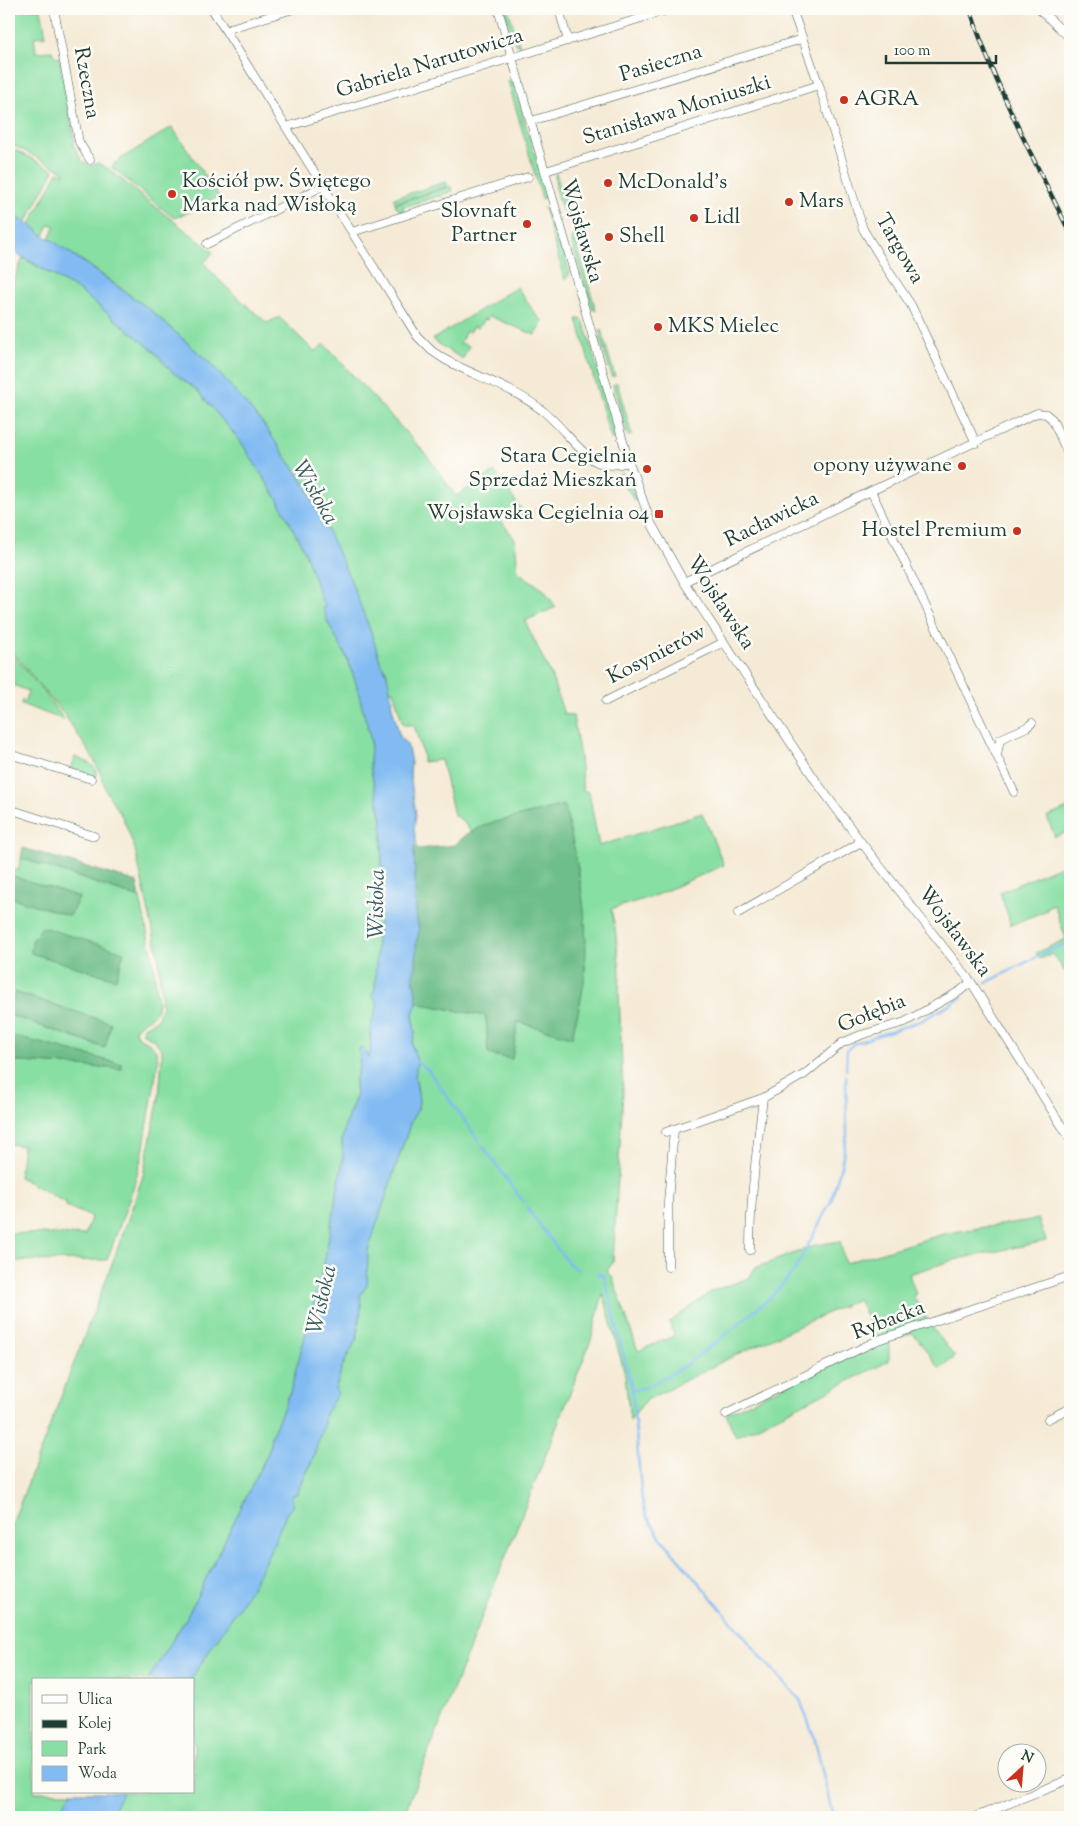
<svg xmlns="http://www.w3.org/2000/svg" width="1079" height="1826" viewBox="0 0 1079 1826" font-family="'Sorts Mill Goudy',serif">
  <style>
    .green { fill: #88dfa3; stroke: #548e6c; fill-rule: evenodd }
    .forest { fill: #6ebe89; stroke: #467e5e }
    .water { fill: #81bbf2; stroke: #507c93 }
    .lines { fill: none; stroke-linecap: round; stroke-linejoin: round }
    .stream { stroke: #81bbf2; stroke-width: 2.5 }
    .minor-casing { stroke: #3f574c; stroke-width: 9 }
    .minor { stroke: #fff; stroke-width: 8 }
    .rail-casing { stroke: #1f3d34; stroke-width: 4.5 }
    .rail { stroke: #fdfcf7; stroke-width: 2.5; stroke-dasharray: 8; stroke-linecap: butt }
    .poi-dot { fill: #c8321e; stroke: #fdfcf7; stroke-width: 2 }
    .labels { text-anchor: middle; dominant-baseline: central; stroke-width: 5; stroke-linejoin: round; paint-order: stroke }
    .street-label { font-size: 21px; fill: #1f3d34; stroke: #fdfcf7 }
    .poi-label { font-size: 21px; fill: #1f3d34; stroke: #fdfcf7; text-anchor: start }
    .water-label { font-size: 22px; font-style: italic; fill: #385c64; stroke: #fdfcf7 }
  </style>
  <rect width="100%" height="100%" fill="#fdfcf7"/>
  <filter id="ink" filterUnits="userSpaceOnUse"><feTurbulence type="fractalNoise" baseFrequency=".02" numOctaves="2"/><feDisplacementMap in="SourceGraphic" scale="10" xChannelSelector="R" yChannelSelector="G"/><feConvolveMatrix kernelMatrix="1 2 1 2 8 2 1 2 1" color-interpolation-filters="sRGB"/></filter>
  <filter id="wash" filterUnits="userSpaceOnUse"><feTurbulence type="fractalNoise" baseFrequency=".0096" numOctaves="4" result="noise"/><feDisplacementMap in="SourceGraphic" scale="20" xChannelSelector="R" yChannelSelector="G"/><feGaussianBlur stdDeviation="1.12" result="paint"/><feColorMatrix in="noise" values="0 0 0 0 0 0 0 0 0 0 0 0 0 0 0 0 0 1.4 0 .05"/><feComposite in="paint" operator="in"/></filter>
  <g filter="url(#wash)">
    <rect width="100%" height="100%" fill="#f5ead5"/>
    <path class="green" d="M9,9H41L46,36L34,37L36,52L52,51L55,57H59L75,141L73,144L82,161L90,166L98,163L109,169L139,194L207,247L213,252L204,263C222,286 246,304 267,323L279,317L315,352L324,344L425,453L456,496L495,472L528,519L506,511L498,517L515,539L518,572L544,590L556,607L525,621L551,675L564,714L573,716L580,757L583,790L589,793L599,846L702,813L724,865L654,896L611,909L615,927L620,972L619,992L623,1093L613,1262L607,1271L612,1276L638,1351L674,1336L670,1322L712,1291L749,1278L755,1268L816,1245L840,1241L845,1263L947,1233L1038,1219L1046,1241L954,1260L909,1274L916,1294L913,1295L931,1326L955,1357L940,1369L913,1333L889,1340V1361L736,1437L726,1414L878,1340L858,1299L725,1360L645,1401L630,1420L625,1375L603,1293L591,1340L403,1817H108L123,1792H194V1680H190L250,1590L269,1554L286,1514L292,1507V1494H297L311,1464L324,1423L325,1414L338,1393L335,1391L342,1367L357,1338L361,1308L360,1295L367,1285L368,1250L411,1121L418,1109V1091L415,1076L417,1062L412,1044L415,1034L413,1013L417,1003L486,1016L488,1054L511,1059L518,1022L572,1037C577,1015 584,991 585,969C589,912 577,860 564,805L487,824L471,832L463,821L454,815L441,760L423,762V755L414,725H403L393,690L390,691L387,678V671L381,664L370,630L351,581L318,510L304,483L261,421L209,362L149,309L86,263L49,239L55,226L49,224L44,236L30,224L58,172L64,174L65,172L9,143Z
      M504,9H508L520,47L513,41Z
      M512,79L546,192L545,197L542,199L508,81Z
      M172,127L219,196L194,210L174,218L111,167L122,158Z
      M9,147L54,170L26,223L9,214Z
      M556,173L570,221C562,215 552,182 556,173Z
      M446,182L448,186L395,203L394,198Z
      M449,187H452L453,191L441,195V197L439,196L403,207L404,212H402L397,208L395,204Z
      M544,207L552,214L569,271V275L565,280Z
      M573,236L575,237L596,311L592,309L571,239Z
      M23,258L80,291L153,350L171,371L197,390L241,442L278,500L305,552L356,683L371,740L370,766L382,820V900L377,939L375,989L378,1006L375,1013L370,1036L372,1047L369,1058L366,1052L359,1059L360,1064L355,1082L356,1097L346,1122L342,1139L343,1160L324,1264L290,1393L271,1437L269,1451L187,1617L148,1680H34V1792H72L55,1817H9V1532L115,1256L143,1176L159,1097L162,1057V1050L155,1041L143,1033L142,1028L157,1020L162,1006L158,954L135,849L122,816L107,793L101,775L93,758L66,717L9,648V293Z
      M517,287L536,315L543,321L535,335L489,316L487,320L484,319L478,328L473,326L469,332L466,331L460,343L469,346L463,359L441,346L433,339Z
      M577,319H581L584,322L617,439H611Z
      M601,330L615,376L612,377L600,339Z
      M617,383L632,435L628,436L613,385Z
      M622,473L628,478L636,500L634,501L630,493L616,478L617,475Z
      M9,651L44,692L64,720L21,704L22,700L25,701L28,691L9,683Z
      M75,757C87,762 95,763 97,776L95,779L70,773Z
      M1070,807V831L1055,837L1047,817Z
      M21,858L140,898L153,959L158,1003C156,1021 143,1018 135,1030C138,1045 157,1036 158,1062L143,1152L133,1189L107,1260L9,1261V1233L85,1235L91,1217L66,1206V1203L19,1177L23,1146L9,1144V1061L122,1069L121,1064L9,1035V1015L104,1048L111,1023L14,992L9,987V897L70,915L79,898L9,875V868L18,871ZM32,941L123,952L124,953L116,979L31,953Z
      M1070,862V968L1064,971L1053,954L1040,959L1036,953L1066,939L1054,904L1047,907V910L1011,925L1000,892Z"/>
    <path class="forest" d="M564,805C577,859 589,913 585,969C584,991 577,1015 572,1037L518,1022L512,1059L488,1054L486,1016L417,1003L413,975L416,965V943L419,931L416,915L414,848L416,847L419,849L455,845L466,835L487,824Z
      M23,848L137,882L140,898L21,858Z
      M9,875L79,897L70,916L9,897Z
      M42,927L124,952L116,979L31,953L32,941Z
      M14,992L111,1023L105,1048L9,1015Z
      M9,1035L121,1064L122,1069L9,1061Z"/>
    <path class="water" d="M9,214L30,224L44,236L52,240L149,309L209,362L261,421L304,483L318,510L351,581L370,630L381,664C388,669 390,691 392,701L391,702L399,734L402,740L407,744L411,763L410,774L416,815L414,830L417,845L414,848L416,915L419,931L416,943V965L413,975L417,1003L413,1013L415,1034L412,1044L417,1062L415,1076L419,1100L418,1109L411,1121L368,1250L367,1285L360,1295L361,1308L357,1338L342,1367L335,1390L338,1393L325,1414L324,1423L311,1464L296,1494L292,1495V1507L286,1514L269,1554L250,1590L190,1680H148L187,1617L269,1451L271,1437L290,1393L324,1264L343,1160L342,1139L346,1122L356,1097L355,1082L360,1064L359,1049L362,1048L369,1057C371,1049 371,1045 370,1037C370,1027 374,1015 378,1006L372,995L375,989L377,939L382,900V820L370,766L371,740L356,683L348,660L328,623L323,608L325,605L322,601L305,552L278,500L241,442L197,390L171,371L153,350L80,291L9,249Z
      M72,1792H123L108,1817H55Z"/>
    <g class="lines">
      <path class="stream" d="M986,983L1044,953L1070,942
        M417,1062L428,1070L479,1141
        M846,1070L847,1050L853,1044L923,1020L962,998
        M482,1145L524,1203
        M527,1208L568,1263L578,1270
        M597,1274L604,1275L632,1390L642,1500L646,1515L661,1538L763,1659L800,1700L814,1736L833,1817
        M633,1390L647,1387L683,1367L724,1336L772,1296L795,1270L831,1201L841,1166L847,1135L846,1076"/>
    </g>
  </g>
  <g filter="url(#ink)">
    <g class="lines">
      <defs>
        <path id="minor" d="M54,9L79,142L90,160
          M212,9L417,336L432,351L444,359C476,377 513,387 543,411C559,423 580,453 595,461C607,467 618,465 629,462
          M498,9L629,462L651,523L684,582L818,784L861,842L971,982L1070,1139
          M559,9L568,41
          M792,9L819,85L863,229L886,267L911,305L976,443
          M1039,9L1070,38
          M226,31L234,27L293,9
          M531,121L802,39
          M286,127L671,9
          M546,171L819,85
          M352,232L528,177
          M207,244L323,186
          M871,491L1014,792
          M684,582L871,491L1037,413L1046,414L1052,419L1070,458
          M606,701L724,642
          M9,754L91,779
          M997,755L1000,739L1027,727L1032,723
          M9,809L94,836
          M738,913L861,842
          M666,1132L763,1098L805,1074L842,1043L861,1035L905,1022L960,991L971,982
          M750,1250C750,1198 757,1148 763,1098
          M668,1267V1202L674,1130
          M726,1414L878,1340L1070,1276
          M1048,1419L1070,1408
          M975,1817L1070,1779"/>
      </defs>
      <use href="#minor" class="minor-casing"/>
      <use href="#minor" class="minor"/>
      <defs>
        <path id="rail" d="M970,9C995,87 1034,159 1070,233"/>
      </defs>
      <use href="#rail" class="rail-casing"/>
      <use href="#rail" class="rail"/>
    </g>
  </g>
  <g class="poi-dot">
    <circle cx="844" cy="100" r="5"/>
    <circle cx="608" cy="183" r="5"/>
    <circle cx="172" cy="194" r="5"/>
    <circle cx="789" cy="202" r="5"/>
    <circle cx="694" cy="218" r="5"/>
    <circle cx="527" cy="224" r="5"/>
    <circle cx="609" cy="237" r="5"/>
    <circle cx="658" cy="327" r="5"/>
    <circle cx="962" cy="466" r="5"/>
    <circle cx="647" cy="469" r="5"/>
    <rect x="654" y="509" width="10" height="10" rx="2.5"/>
    <circle cx="1017" cy="531" r="5"/>
  </g>
  <g class="labels">
    <g class="street-label">
      <text transform="translate(430 64) rotate(-17)">Gabriela Narutowicza</text>
      <text transform="translate(661 64) rotate(-17)">Pasieczna</text>
      <text transform="translate(86 83) rotate(80)">Rzeczna</text>
      <text transform="translate(677 111) rotate(-17)">Stanisława Moniuszki</text>
      <text transform="translate(581 231) rotate(74)">Wojsławska</text>
      <text transform="translate(899 249) rotate(60)">Targowa</text>
      <text transform="translate(772 520) rotate(-26)">Racławicka</text>
      <text transform="translate(720 603) rotate(57)">Wojsławska</text>
      <text transform="translate(657 655) rotate(-27)">Kosynierów</text>
      <text transform="translate(954 932) rotate(53)">Wojsławska</text>
      <text transform="translate(872 1014) rotate(-22)">Gołębia</text>
      <text transform="translate(889 1321) rotate(-21)">Rybacka</text>
    </g>
    <g class="poi-label">
      <text x="854" y="100">AGRA</text>
      <text x="182" y="182">Kościół pw. Świętego<tspan x="182" dy="24">Marka nad Wisłoką</tspan></text>
      <text x="618" y="183">McDonald's</text>
      <text x="799" y="202">Mars</text>
      <text x="517" y="212" text-anchor="end">Slovnaft<tspan x="517" dy="24">Partner</tspan></text>
      <text x="704" y="218">Lidl</text>
      <text x="619" y="237">Shell</text>
      <text x="668" y="327">MKS Mielec</text>
      <text x="637" y="457" text-anchor="end">Stara Cegielnia<tspan x="637" dy="24">Sprzedaż Mieszkań</tspan></text>
      <text x="952" y="466" text-anchor="end">opony używane</text>
      <text x="649" y="514" text-anchor="end">Wojsławska Cegielnia 04</text>
      <text x="1007" y="531" text-anchor="end">Hostel Premium</text>
    </g>
    <g class="water-label">
      <text transform="translate(314 493) rotate(60)">Wisłoka</text>
      <text transform="translate(378 904) rotate(-89)">Wisłoka</text>
      <text transform="translate(323 1300) rotate(-77)">Wisłoka</text>
    </g>
  </g>
  <rect width="1079" height="1826" fill="none" stroke="#fdfcf7" stroke-width="30"/>
  <rect x="32" y="1678" width="162" height="115" fill="#fdfcf7" stroke="#a4b0a9"/>
  <rect x="42" y="1695" width="25" height="8" fill="#ffffff" stroke="#a4b0a9"/>
  <text x="78" y="1704" font-size="15" fill="#1f3d34">Ulica</text>
  <rect x="42" y="1720" width="25" height="8" fill="#1f3d34" stroke="#a4b0a9"/>
  <text x="78" y="1728" font-size="15" fill="#1f3d34">Kolej</text>
  <rect x="42" y="1741" width="25" height="15" fill="#88dfa3" stroke="#a4b0a9"/>
  <text x="78" y="1754" font-size="15" fill="#1f3d34">Park</text>
  <rect x="42" y="1766" width="25" height="15" fill="#81bbf2" stroke="#a4b0a9"/>
  <text x="78" y="1778" font-size="15" fill="#1f3d34">Woda</text>
  <g transform="translate(1022 1768) rotate(26)"><circle r="24" fill="#fdfcf7" stroke="#a4b0a9"/>
  <path d="M0-4L9 19L0 12L-9 19Z" fill="#c8321e"/>
  <text y="-8" font-size="14" font-weight="bold" text-anchor="middle" fill="#1f3d34">N</text>
  </g>
  <path d="M886 55v8h110v-8" fill="none" stroke="#1f3d34" stroke-width="2.5"/>
  <text x="894" y="55" font-size="15" fill="#1f3d34" stroke="#fdfcf7" stroke-width="4" paint-order="stroke">100 m</text>
</svg>
